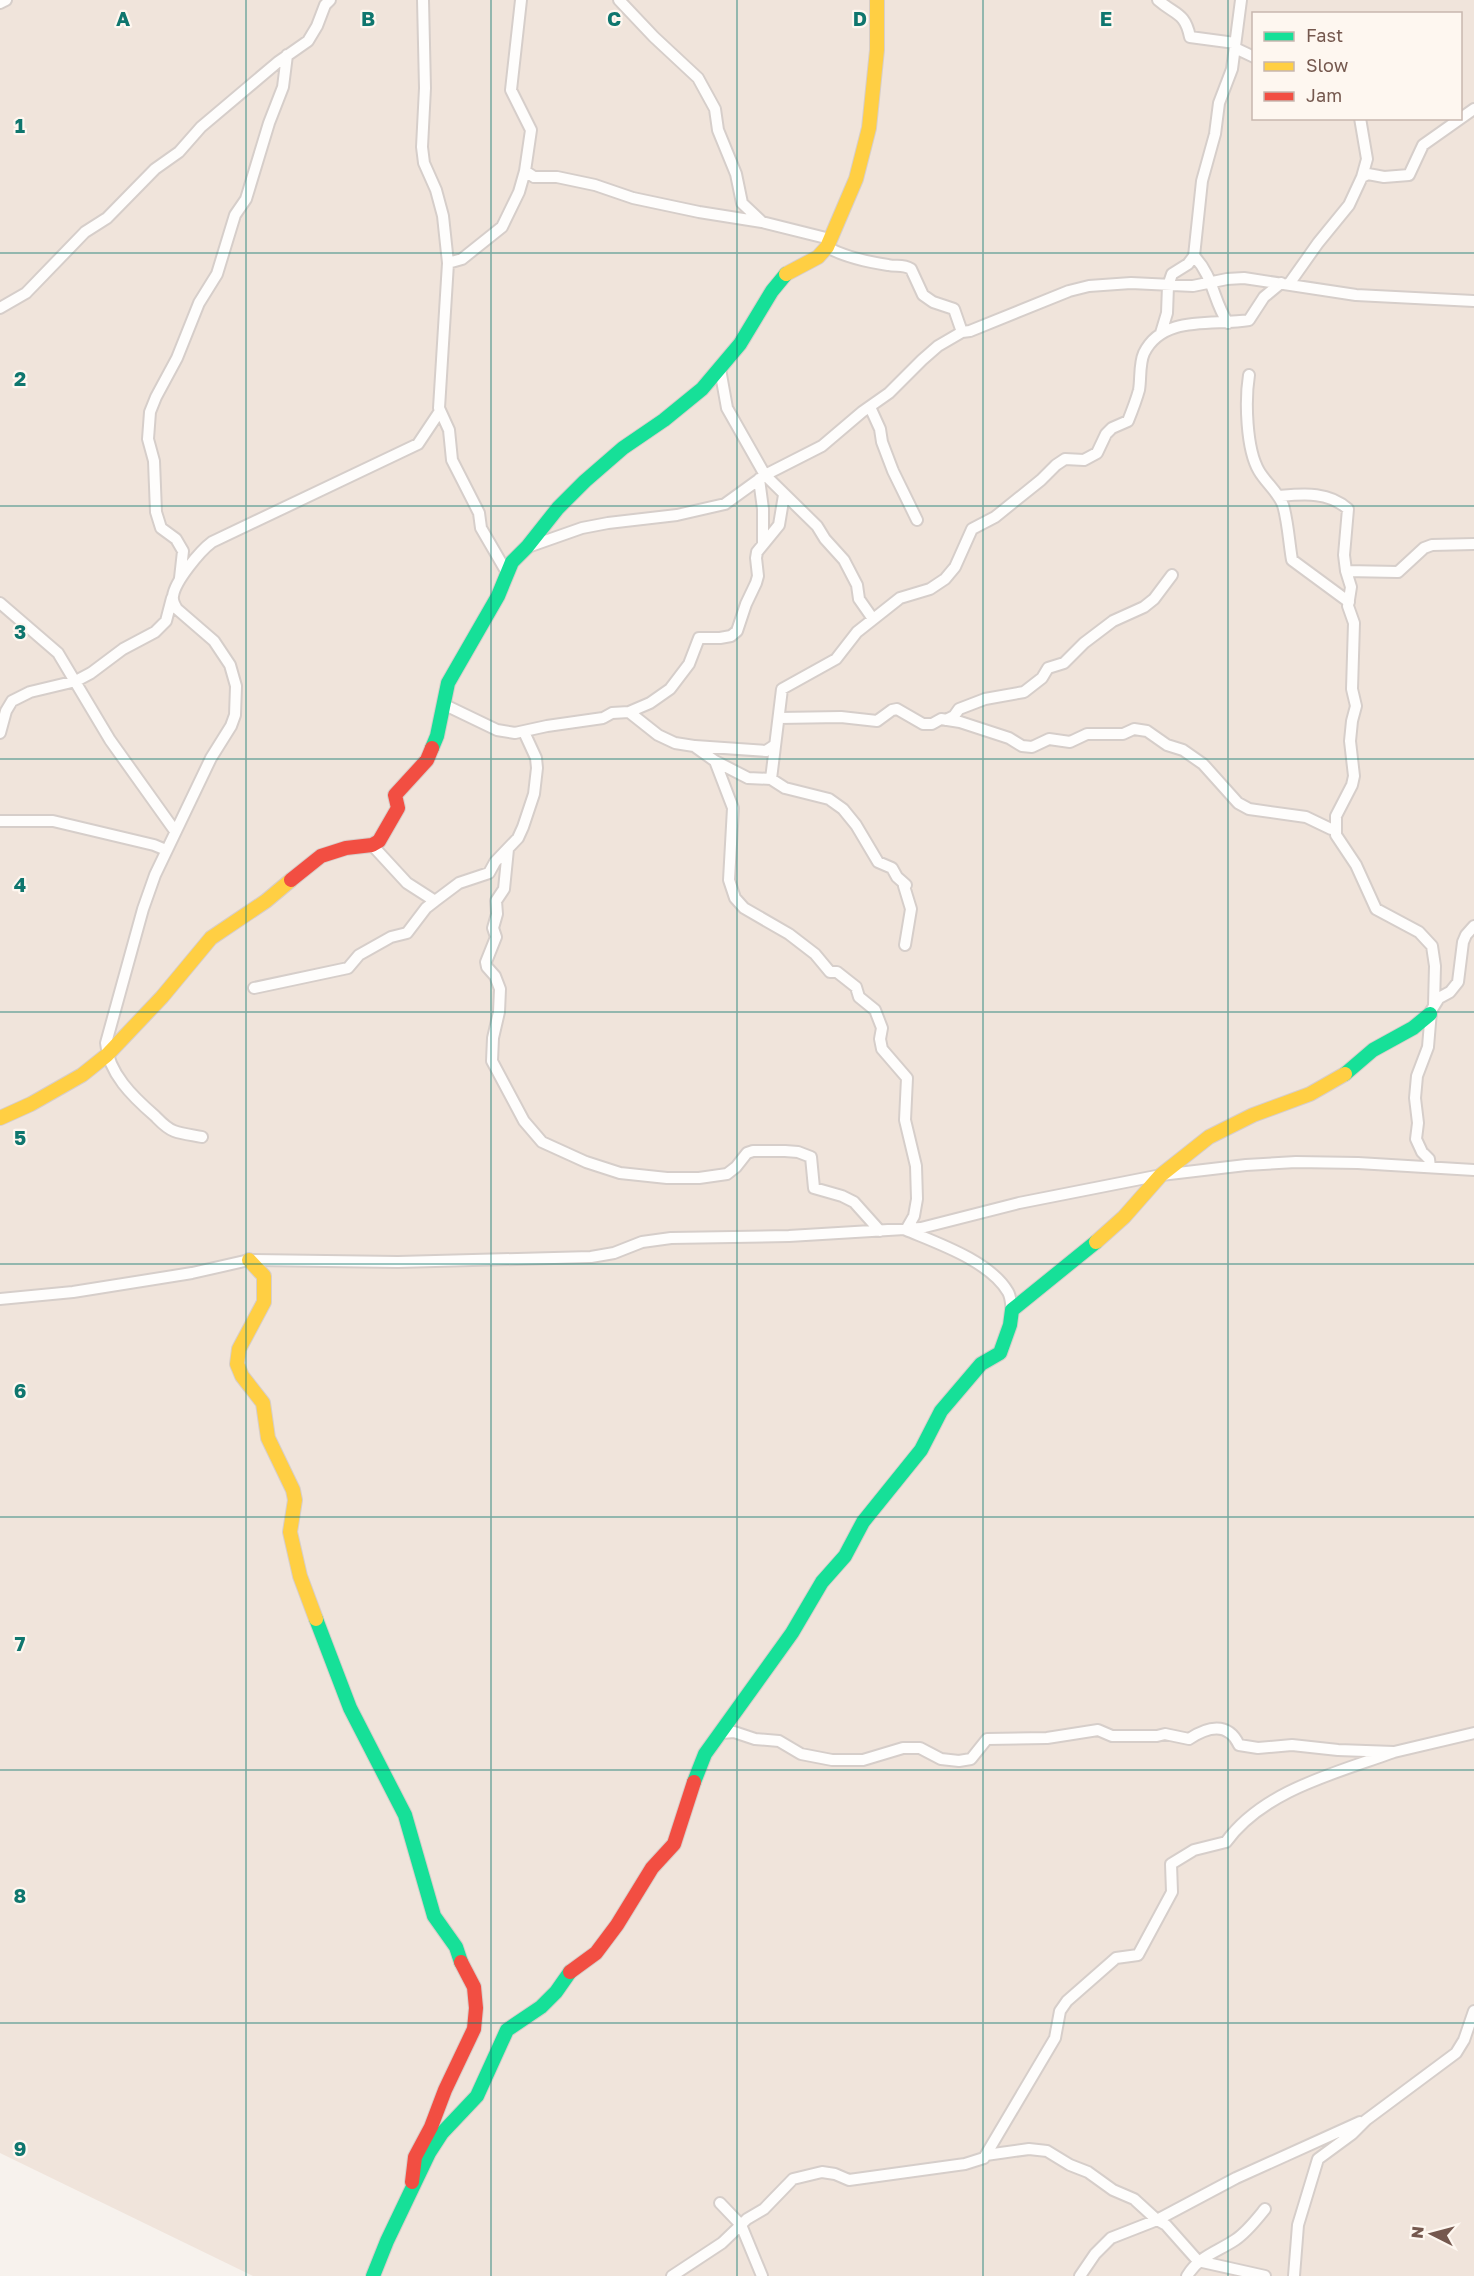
<svg xmlns="http://www.w3.org/2000/svg" width="1474" height="2276" viewBox="0 0 1474 2276" font-family="'Golos Text',sans-serif">
  <style>
    .residential { fill: #f0e4db; fill-rule: evenodd }
    .lines { fill: none; stroke-linecap: round; stroke-linejoin: round }
    .street-casing { stroke: #d6ceca; stroke-width: 14 }
    .fast-casing { stroke: #d7ceca; stroke-width: 16 }
    .slow-casing { stroke: #d7ceca; stroke-width: 16 }
    .jam-casing { stroke: #d7ceca; stroke-width: 16 }
    .street { stroke: #fefdfc; stroke-width: 10 }
    .fast { stroke: #16e098; stroke-width: 14 }
    .slow { stroke: #ffcf43; stroke-width: 14 }
    .jam { stroke: #f24e42; stroke-width: 14 }
    .grid { fill: none; stroke: #0f766e; stroke-width: 1.5; stroke-opacity: 0.55 }
    .grid-label { font-size: 20px; text-anchor: middle; font-weight: bold; fill: #0f766e; stroke: #fef7f0; stroke-width: 4.5; stroke-linejoin: round; paint-order: stroke }
  </style>
  <rect width="100%" height="100%" fill="#f7f2ed"/>
  <path class="residential" d="M0,0H1474V2276H253L0,2153ZM1254,14H1460V118H1254Z"/>
  <g class="lines">
    <defs>
      <path id="street" d="M423,0L425,88L422,147L424,163L436,190L443,216L448,263L439,408L449,430L452,460L479,513L481,528L506,571
        M521,0L511,90L531,130L525,171L534,177H557L595,185L633,198L699,212L762,222L830,239
        M619,0L654,37L698,78L715,109L718,130L736,174L742,203L762,222
        M1158,0C1175,15 1185,12 1190,37L1235,43
        M0,3L6,0
        M1235,48L1254,57
        M1360,118L1367,159L1362,177
        M827,247C845,257 868,262 888,265C896,267 903,264 911,269L923,295L933,302L954,309L962,332
        M448,263L462,259L502,227L519,192L525,171
        M1289,284L1318,243L1349,205L1362,177L1368,174L1384,177L1409,175L1423,145L1474,109
        M0,308L26,293L85,232L107,218L155,169L179,152L201,127L278,62L308,41L317,26L325,5L330,0
        M1228,323C1213,301 1214,277 1194,256L1202,181L1215,134L1219,103L1232,69L1241,0
        M1161,333L1167,313L1168,286L1172,274L1188,264L1194,256
        M720,369L727,408L765,475L817,526L825,539L844,560L857,585L859,599L873,619
        M1249,375C1245,400 1246,449 1259,471C1266,483 1278,492 1283,505C1288,522 1289,543 1292,560L1349,602
        M870,407L880,429L882,442L893,471L917,520
        M759,479L763,509V543
        M1278,496C1303,494 1328,491 1348,509L1344,555L1346,571
        M528,547L582,528L608,523L677,515L725,504L765,475L822,446L862,412L889,393L922,360L938,346L962,332L970,331L1069,291L1089,286L1131,283L1193,286L1227,279L1244,278L1356,295L1474,301
        M180,578L183,551L176,539L161,528L156,512L154,461L148,439L150,412L156,397L177,358L199,303L217,274L235,215L246,199L269,123L283,87L287,55
        M0,603L58,653L110,740L175,831
        M443,704L497,730L515,733L547,726L603,718L612,713L629,712L650,703L670,689L689,664L699,638H720L731,636L737,631L746,604L756,583L758,576L756,558L757,552L779,525L784,495
        M629,712L658,735L675,743L694,746L715,761L733,808L729,880L735,898L744,908L789,934L815,954L830,972H837L856,987L859,997L875,1010L882,1028L880,1039L882,1049L907,1078L905,1120L916,1166L917,1199L914,1216L906,1230C937,1243 990,1261 1008,1292C1011,1297 1011,1305 1012,1310
        M779,718L841,717L877,721L892,710L897,709L923,724H932L941,719L960,722L1009,738L1022,746L1032,747L1049,739L1070,742L1087,734H1123L1134,729L1147,731L1167,745L1183,750L1203,764L1238,803L1249,809L1306,817L1331,829H1335
        M946,720L954,716L959,709L985,699L1024,692L1042,678L1048,668L1064,663L1084,643L1113,621L1144,607L1154,599L1172,575
        M0,733L6,711L12,701L30,692L76,681L91,673L123,649L155,632L166,621L172,598
        M695,746L766,751L775,745
        M715,761L748,778L771,779L785,788L829,799L843,809L856,825L878,862L892,868L897,877L906,885L904,886L911,909L905,945
        M771,779L782,689L836,659L857,632L900,598L930,589L945,579L955,567L972,529L995,517L1041,480L1056,465L1065,459L1084,460L1097,453L1106,434L1112,428L1128,421C1132,411 1136,401 1139,390C1141,379 1139,364 1144,353C1163,314 1214,326 1249,320L1264,297L1281,283
        M0,821H53L154,845L166,850
        M372,845L407,883L435,901L459,883L489,873L495,862L518,838L523,827L534,794L537,768L536,758L524,732
        M508,849L504,889L496,901L497,914L493,928L496,937L486,962L487,967L495,976L500,989L499,1012L493,1038L492,1061L524,1121L542,1142L586,1162L620,1173L667,1178H699L727,1174L736,1167L747,1153L753,1151H785L798,1152L811,1157L814,1188L842,1196L854,1202L880,1231
        M254,988L348,968L359,955L391,937L407,933L426,908L435,901
        M1434,1005L1435,966L1432,946L1419,932L1376,909L1356,865L1336,835V816L1352,785L1354,776L1350,741L1352,721L1356,706L1352,689L1354,623L1348,606L1351,587L1346,571L1398,572L1424,548L1432,545L1474,544
        M202,1137C192,1135 182,1134 174,1131C166,1128 160,1121 155,1116C133,1097 108,1073 106,1043L143,909L155,875L211,758L231,726L235,715L236,686L230,665L214,641L177,609C174,604 172,601 173,596C175,581 200,551 212,542L418,444L440,411
        M1430,1167L1429,1159L1422,1152L1416,1139L1418,1123L1415,1098L1417,1076L1428,1047L1431,1011L1439,998L1450,992L1458,982L1463,942L1466,935L1474,926
        M0,1299L73,1292L192,1273L249,1260L398,1262L591,1257L614,1253L642,1242L671,1238L789,1236L921,1228L1019,1203L1161,1175L1246,1165L1296,1162L1358,1163L1474,1170
        M722,1733L734,1732L755,1739L779,1741L801,1754L832,1760H863L903,1748H920L941,1759L959,1761L971,1759L987,1739L1047,1738L1098,1730L1112,1736H1157L1165,1734L1189,1739C1207,1727 1228,1721 1239,1745L1258,1748L1292,1745L1338,1750L1394,1752L1474,1733
        M986,2155L1029,2149L1047,2151L1070,2165L1088,2172L1113,2190L1134,2199L1157,2220L1166,2225L1198,2261L1265,2276
        M720,2203L741,2225L762,2276
        M672,2276L722,2243L747,2219L764,2209L793,2179L822,2172L835,2174L849,2180L965,2164L984,2158L1055,2038L1060,2011L1067,2001L1116,1958L1138,1955L1172,1892L1171,1864L1194,1850L1226,1842C1264,1790 1336,1773 1394,1752
        M1080,2276L1095,2254L1111,2238L1157,2220L1236,2178L1360,2122
        M1187,2276C1199,2256 1217,2252 1235,2240C1247,2232 1256,2220 1265,2209
        M1294,2276L1298,2225L1318,2159L1352,2134L1366,2120L1456,2053L1464,2040L1474,2011"/>
      <path id="fast" d="M432,748L437,736L448,683L498,596L512,562L527,547L558,508L585,481L623,448L664,420L702,389L740,344L772,291L786,274
        M1345,1074L1373,1050L1413,1028L1430,1014
        M316,1619L350,1708L405,1815L434,1916L456,1947L461,1962
        M694,1782L705,1754L792,1633L822,1582L845,1556L863,1522L921,1450L941,1411L981,1364L1000,1353L1010,1325L1012,1310L1096,1242
        M373,2276L387,2241L429,2153L442,2133L477,2096L507,2030L541,2007L556,1992L570,1972"/>
      <path id="slow" d="M786,274L818,257L827,247L856,179L869,128L877,50V0
        M0,1118L31,1104L82,1075L107,1055L162,997L211,938L266,901L291,880
        M1096,1242L1124,1217L1161,1175L1209,1137L1253,1115L1310,1094L1345,1074
        M249,1260L264,1276V1302L239,1349L237,1364L242,1376L263,1403L268,1438L293,1490L295,1500L290,1532L300,1576L316,1619"/>
      <path id="jam" d="M291,880L321,856L346,848L372,845L379,841L398,808L395,795L427,760L432,748
        M570,1972L596,1953L617,1925L652,1868L674,1844L694,1782
        M412,2182L415,2157L431,2127L445,2090L474,2029L476,2008L474,1987L461,1962"/>
    </defs>
    <use href="#street" class="street-casing"/>
    <use href="#fast" class="fast-casing"/>
    <use href="#slow" class="slow-casing"/>
    <use href="#jam" class="jam-casing"/>
    <use href="#street" class="street"/>
    <use href="#fast" class="fast"/>
    <use href="#slow" class="slow"/>
    <use href="#jam" class="jam"/>
  </g>
  <path class="grid" d="M246,0V2276M491,0V2276M737,0V2276M983,0V2276M1228,0V2276M0,253H1474M0,506H1474M0,759H1474M0,1012H1474M0,1264H1474M0,1517H1474M0,1770H1474M0,2023H1474"/>
  <g class="grid-label">
    <text x="123" y="26">A</text>
    <text x="368" y="26">B</text>
    <text x="614" y="26">C</text>
    <text x="860" y="26">D</text>
    <text x="1106" y="26">E</text>
    <text x="20" y="133">1</text>
    <text x="20" y="386">2</text>
    <text x="20" y="639">3</text>
    <text x="20" y="892">4</text>
    <text x="20" y="1145">5</text>
    <text x="20" y="1398">6</text>
    <text x="20" y="1651">7</text>
    <text x="20" y="1903">8</text>
    <text x="20" y="2156">9</text>
  </g>
  <rect x="1252" y="12" width="210" height="108" fill="#fef7f0" stroke="#c7b7af" stroke-width="1.5"/>
  <rect x="1264" y="32" width="30" height="9" fill="#16e098" stroke="#c7b7af" stroke-width="1.5"/>
  <text x="1306" y="42" font-size="18" fill="#75584e">Fast</text>
  <rect x="1264" y="62" width="30" height="9" fill="#ffcf43" stroke="#c7b7af" stroke-width="1.5"/>
  <text x="1306" y="72" font-size="18" fill="#75584e">Slow</text>
  <rect x="1264" y="92" width="30" height="9" fill="#f24e42" stroke="#c7b7af" stroke-width="1.5"/>
  <text x="1306" y="102" font-size="18" fill="#75584e">Jam</text>
  <g transform="translate(1432 2234) rotate(276)" stroke="#fef7f0" stroke-width="4.5" paint-order="stroke">
  <path d="M0-4.5L10 22L0 15L-10 22Z" fill="#75584e"/>
  <text y="-9" font-size="16" font-weight="bold" text-anchor="middle" fill="#75584e">N</text>
  </g>
</svg>
